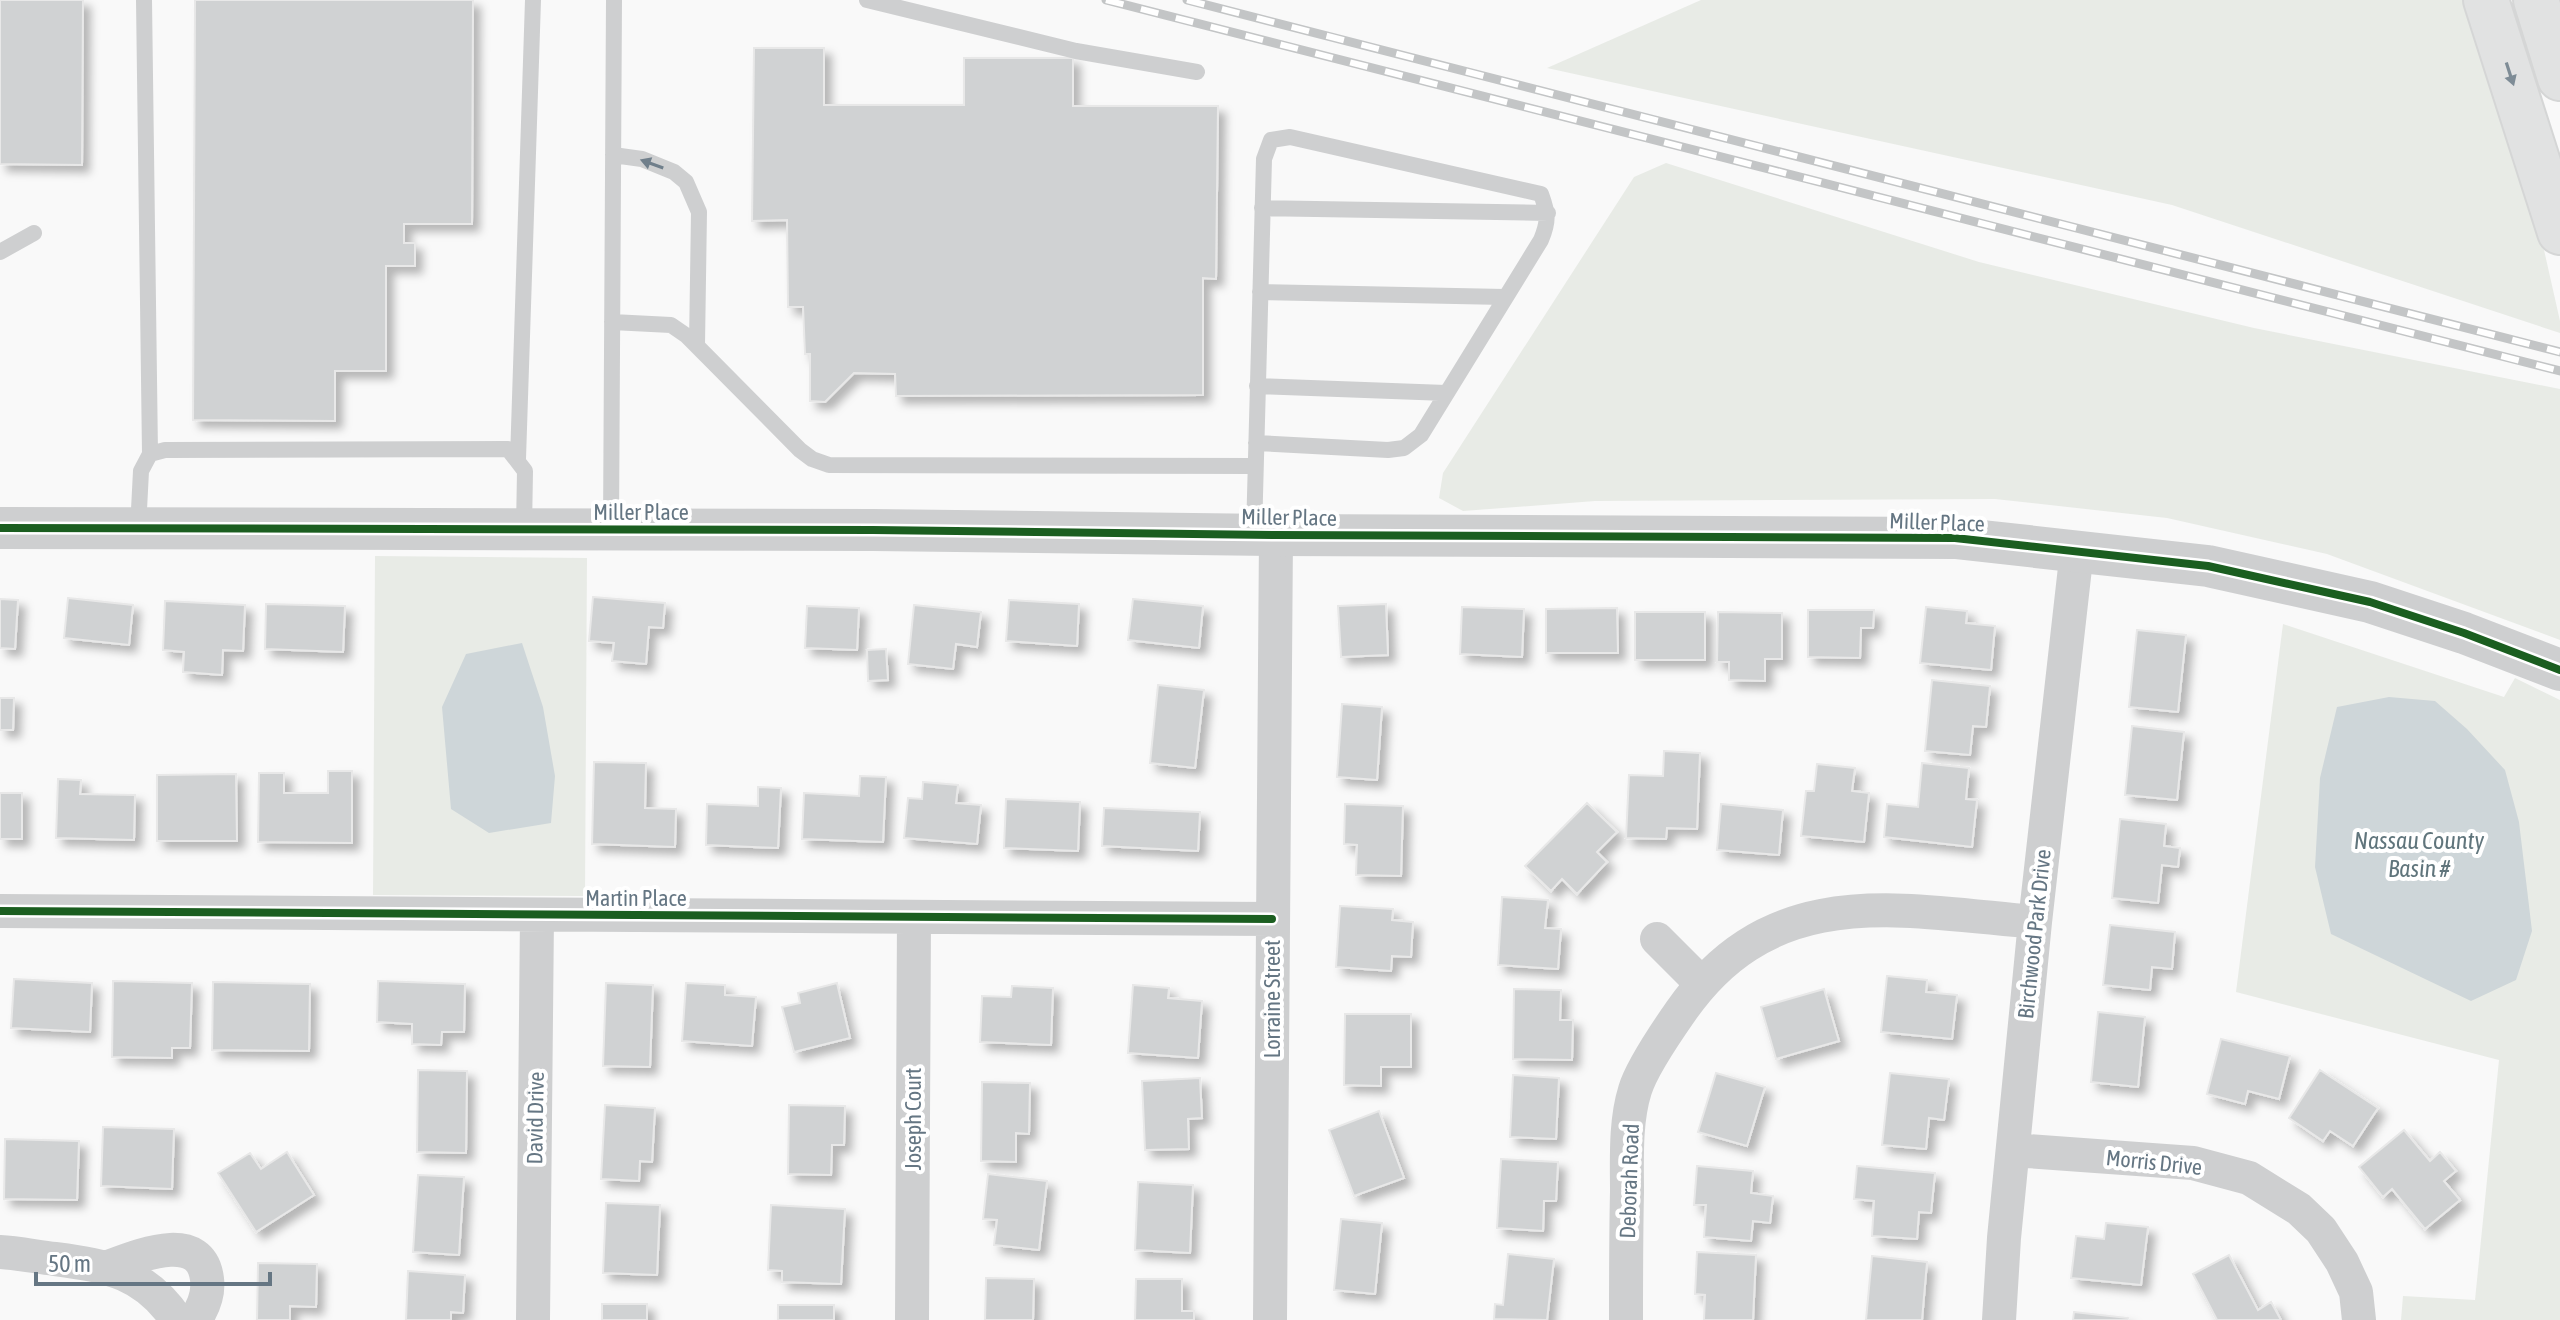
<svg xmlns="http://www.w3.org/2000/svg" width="2560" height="1320" viewBox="0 0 2560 1320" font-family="'Asap Condensed',sans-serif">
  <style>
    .green { fill: #e8ebe6 }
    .water { fill: #ced6d9 }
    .building { fill: #d0d2d3; stroke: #e8e8e8; stroke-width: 2; filter: url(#shadow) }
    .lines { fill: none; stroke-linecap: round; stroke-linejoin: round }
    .motorway-casing { stroke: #d5d6d6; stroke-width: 48 }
    .service { stroke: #cecfd0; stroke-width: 16 }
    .minor { stroke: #cecfd0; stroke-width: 34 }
    .tertiary { stroke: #cecfd0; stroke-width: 42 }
    .motorway { stroke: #e1e2e2; stroke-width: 44 }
    .rail-casing { stroke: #c3c5c6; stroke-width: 9 }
    .rail { stroke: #fff; stroke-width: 6; stroke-dasharray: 18; stroke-linecap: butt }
    .cycleway-casing { stroke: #fff; stroke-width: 13 }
    .cycleway { stroke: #1b5e20; stroke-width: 8 }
    .oneway { fill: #7e8c96 }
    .oneway2 { fill: #707f8b }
    .labels { text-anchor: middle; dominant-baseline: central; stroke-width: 8; stroke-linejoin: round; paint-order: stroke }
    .street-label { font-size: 22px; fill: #657683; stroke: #fff }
    .water-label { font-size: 24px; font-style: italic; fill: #60757c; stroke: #fff }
  </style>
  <defs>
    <filter id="shadow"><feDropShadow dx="7" dy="7" stdDeviation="4" flood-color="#0004"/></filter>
  </defs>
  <rect width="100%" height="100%" fill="#f9f9f9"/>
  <path class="green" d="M1701,0H2471L2515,121L2560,321V333L2172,205L1547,68Z
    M1666,163L1979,262L2254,328L2560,389V640L2327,554L2167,518L1995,499L1595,501L1463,511L1439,498L1443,473L1634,177Z
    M375,556L587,558L585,896L373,895Z
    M2283,624L2504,697L2515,678L2560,700V1320H2401L2403,1296L2475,1300L2499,1060L2236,992Z"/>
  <path class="water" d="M522,643L543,707L555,776L551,823L489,833L451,809L442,707L466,654Z
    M2389,697L2435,701L2467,729L2505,770L2519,822L2532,931L2516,980L2471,1001L2331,934L2315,867L2320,778L2337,707Z"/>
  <path class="building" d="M0,0H83L82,165L0,164Z
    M195,0H473L472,224H404V243H415V266H386V371H335V421L193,420Z
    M754,48H824V105H964V58H1073V106H1218L1216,279L1203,278V395L896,396L895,374L854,373L825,402L810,401V354H805L803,307H788L787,220L752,221Z
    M593,597L665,603L663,628L649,627L646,664L612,661L614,643L589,641Z
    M68,598L133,605L129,645L64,638Z
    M0,599L18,600L15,649L0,648Z
    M1133,599L1203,606L1199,648L1128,640Z
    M1009,600L1079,604L1077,646L1006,641Z
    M165,601L245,605L243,651L223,650L222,675L183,672L184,652L163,650Z
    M266,604L345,606L343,652L265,649Z
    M1386,604L1388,655L1341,657L1338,606Z
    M914,605L981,612L977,647L956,644L953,669L908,664Z
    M807,606L859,608L857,650L805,648Z
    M1462,607L1524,609L1522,657L1460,654Z
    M1926,607L1967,611L1966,623L1995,626L1991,670L1920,663Z
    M1617,608L1618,653H1546V609Z
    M1808,610H1874L1873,628H1861L1860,658L1808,657Z
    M1635,612H1705V660H1635Z
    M1718,612L1782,613V659H1765V681L1729,680V662H1717Z
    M2137,630L2186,635L2178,712L2129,707Z
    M886,649L888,680L868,681L867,650Z
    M1932,680L1990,686L1986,727L1973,726L1970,755L1925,751Z
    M1158,685L1204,690L1195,768L1150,763Z
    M0,698H14L13,730H0Z
    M1342,704L1382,707L1377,780L1337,777Z
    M2132,726L2184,732L2177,800L2125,795Z
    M1664,751L1700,753L1697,829L1667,828L1666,839L1626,838L1629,775L1663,776Z
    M594,762L646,763L645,808L676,809L675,847L592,844Z
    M1922,763L1969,768L1966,799L1977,800L1972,847L1884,837L1887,804L1918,807Z
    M1817,764L1855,768L1852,791L1869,793L1864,842L1801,836L1806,791H1814Z
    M328,771H352V843L258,842L259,773H284V793H328Z
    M236,774L237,841H157V775Z
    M860,776L886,777L883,842L802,839L804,793L859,796Z
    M58,779L81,780L80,794L135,795L134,840L56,838Z
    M923,782L958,785L956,803L981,805L977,844L904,838L908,798L922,799Z
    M758,787L781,788L778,848L706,845L707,804L758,806Z
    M0,793H22V839H0Z
    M1006,799L1080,802L1078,851L1004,848Z
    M1587,803L1617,832L1597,852L1607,862L1577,894L1562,879L1551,891L1525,866Z
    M1345,804L1403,806L1401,876L1356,875L1357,845L1344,844Z
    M1721,804L1783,810L1779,855L1717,850Z
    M1104,808L1200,812L1198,851L1102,846Z
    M2120,819L2166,824L2164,846L2180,848L2178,867L2162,865L2158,903L2112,898Z
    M1502,897L1548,900L1545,928L1561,929L1558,969L1498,965Z
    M1340,906L1393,909L1392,920L1413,922L1411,957L1392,956L1391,971L1336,967Z
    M2110,925L2175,932L2172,969L2152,967L2150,990L2103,985Z
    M1887,976L1927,980L1926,992L1957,995L1952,1039L1881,1032Z
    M14,979L92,983L90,1032L11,1028Z
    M113,981L192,983L190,1048H172V1058L112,1057Z
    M378,981L465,984L464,1032H442L441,1045L412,1044V1024L377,1022Z
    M213,982L310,984L309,1051L212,1050Z
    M606,983L653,985L650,1067L603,1066Z
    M686,983L725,985V995L756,997L752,1046L682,1041Z
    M837,983L850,1038L794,1052L782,1007L800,1003L798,993Z
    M1133,985L1169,988L1168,998L1202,1001L1198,1058L1128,1053Z
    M1012,986L1053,988L1051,1045L980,1042L982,996L1011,997Z
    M1514,989L1561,990L1560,1020H1573L1572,1060L1513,1059Z
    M1824,989L1839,1041L1776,1059L1761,1007Z
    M2098,1012L2145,1017L2138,1087L2091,1082Z
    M1345,1014H1411V1067H1381V1086L1344,1085Z
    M2221,1039L2290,1056L2279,1099L2248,1091L2245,1104L2207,1094Z
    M418,1070L467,1071L466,1153L417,1152Z
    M2320,1070L2378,1108L2353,1146L2330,1131L2323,1141L2289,1118Z
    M1716,1073L1765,1087L1747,1146L1698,1132Z
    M1890,1073L1949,1079L1944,1120L1929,1118L1926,1149L1882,1145Z
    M1513,1075L1559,1078L1556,1139L1510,1137Z
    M1200,1078L1202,1118L1188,1119L1189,1149L1145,1150L1142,1081Z
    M982,1082L1030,1083L1029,1134L1016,1133V1162L981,1161Z
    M605,1105L655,1108L652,1162L640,1161L639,1181L601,1179Z
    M789,1105L845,1106L844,1145H832L831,1175L788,1174Z
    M1379,1111L1404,1178L1354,1196L1329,1130Z
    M103,1127L174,1129L172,1189L101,1186Z
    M2404,1130L2430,1161L2440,1152L2456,1171L2444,1181L2460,1200L2425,1229L2392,1189L2383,1197L2359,1167Z
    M5,1139L79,1141L77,1200L4,1199Z
    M287,1152L314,1195L256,1232L218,1173L250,1153L261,1169Z
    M1501,1159L1558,1162L1556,1201H1544L1543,1231L1497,1228Z
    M1697,1166L1753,1171L1751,1193L1773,1196L1770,1223L1753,1221L1751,1241L1704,1237L1706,1205H1694Z
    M1857,1166L1935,1173L1931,1213L1919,1212L1917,1239L1872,1236L1874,1201L1854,1199Z
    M988,1174L1047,1181L1039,1250L994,1245L997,1220L983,1219Z
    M418,1175L464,1177L459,1255L413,1252Z
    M1138,1182L1193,1185L1190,1253L1135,1250Z
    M606,1203L660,1205L657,1275L603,1273Z
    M771,1205L845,1209L841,1284L782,1282V1271L768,1270Z
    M1341,1219L1382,1223L1375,1294L1334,1290Z
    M2106,1223L2148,1227L2141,1285L2071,1278L2076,1236L2104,1239Z
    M1697,1252L1756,1255L1753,1320H1704L1705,1295L1695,1294Z
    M1508,1254L1554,1259L1547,1320L1494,1319L1495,1304L1503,1305Z
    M2229,1255L2258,1310L2271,1302L2281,1320H2217L2193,1274Z
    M1872,1256L1927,1262L1922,1320H1866Z
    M258,1263L317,1264L316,1307L290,1306V1320H257Z
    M408,1271L465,1275L463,1313L451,1312V1320H406Z
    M986,1278L1034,1279L1033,1320H985Z
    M1136,1279H1182V1311H1194V1320H1135Z
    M602,1304H647V1320H602Z
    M778,1305H834V1320H778Z
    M2074,1312L2128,1318L2127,1320H2073Z"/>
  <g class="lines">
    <defs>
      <path id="motorway" d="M2486,0L2560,232
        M2536,0L2560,78"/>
    </defs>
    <use href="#motorway" class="motorway-casing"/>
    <path class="service" d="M144,0L150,454
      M867,0L1076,51L1197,72
      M613,155L642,159L674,172L686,182L699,212L697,345
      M1262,208L1548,213
      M0,252L34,233
      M1260,292L1505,297
      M612,322L671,325L687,336L800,450L812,459L829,465L1255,466
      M1257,386L1446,393
      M518,459L533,0
      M611,528L614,0
      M138,529L141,471L150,454L165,450L508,449L525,471L524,529
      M1254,533L1264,159L1271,140L1290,137L1541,194C1548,213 1549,221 1541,240L1421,435L1404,448L1388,450L1256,443"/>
    <path class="minor" d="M0,911L1272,919
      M1657,939L1701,983
      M2013,1150L2193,1163L2249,1178L2299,1209L2321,1230L2342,1262L2356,1292L2359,1320
      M0,1252C18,1253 37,1257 55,1259C109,1266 145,1273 177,1320
      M108,1267C138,1256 201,1229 207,1279C209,1294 203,1308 195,1320
      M533,1320L537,915
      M912,1320L914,917
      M1270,1320L1276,535
      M1626,1320C1626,1277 1626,1235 1627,1192C1627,1159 1625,1122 1635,1090C1642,1067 1667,1031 1681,1011C1772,880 1898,910 2035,922
      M1999,1320L2004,1238L2035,922L2077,550"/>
    <path class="tertiary" d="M0,528L873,530L1276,535L1955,538L2208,566L2370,602L2464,633L2560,670"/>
    <use href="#motorway" class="motorway"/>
    <defs>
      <path id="rail" d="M1106,0L2560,371
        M1187,0L2560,352"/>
    </defs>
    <use href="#rail" class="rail-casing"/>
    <use href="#rail" class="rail"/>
    <defs>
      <path id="cycleway" d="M0,528L873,530L1276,535L1955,538L2208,566L2370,602L2464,633L2560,670
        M0,911L1272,919"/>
    </defs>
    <use href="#cycleway" class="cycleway-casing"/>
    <use href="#cycleway" class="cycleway"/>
  </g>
  <defs><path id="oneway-solid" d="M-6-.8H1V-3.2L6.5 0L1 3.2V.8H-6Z" transform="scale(2)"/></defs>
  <use class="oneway" href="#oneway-solid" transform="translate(2510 74) rotate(72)"/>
  <use class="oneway2" href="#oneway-solid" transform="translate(652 164) rotate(-160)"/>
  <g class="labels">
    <g class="street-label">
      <text x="641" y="512">Miller Place</text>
      <text transform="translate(1289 517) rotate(1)">Miller Place</text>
      <text transform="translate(1937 522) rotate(2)">Miller Place</text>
      <text x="636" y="898">Martin Place</text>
      <text transform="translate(2034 934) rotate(-84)">Birchwood Park Drive</text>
      <text transform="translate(1272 999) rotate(-90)">Lorraine Street</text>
      <text transform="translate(535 1118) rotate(-89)">David Drive</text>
      <text transform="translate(913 1119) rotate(-90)">Joseph Court</text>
      <text transform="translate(2154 1162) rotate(6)">Morris Drive</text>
      <text transform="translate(1629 1181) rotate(-88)">Deborah Road</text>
    </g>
    <g class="water-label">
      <text x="2419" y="840">Nassau County<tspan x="2419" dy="28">Basin #</tspan></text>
    </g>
  </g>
  <path d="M36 1272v12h234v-12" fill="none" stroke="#657683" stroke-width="4"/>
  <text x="48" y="1272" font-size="24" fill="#657683" stroke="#ffffff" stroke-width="6" paint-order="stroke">50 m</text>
</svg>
